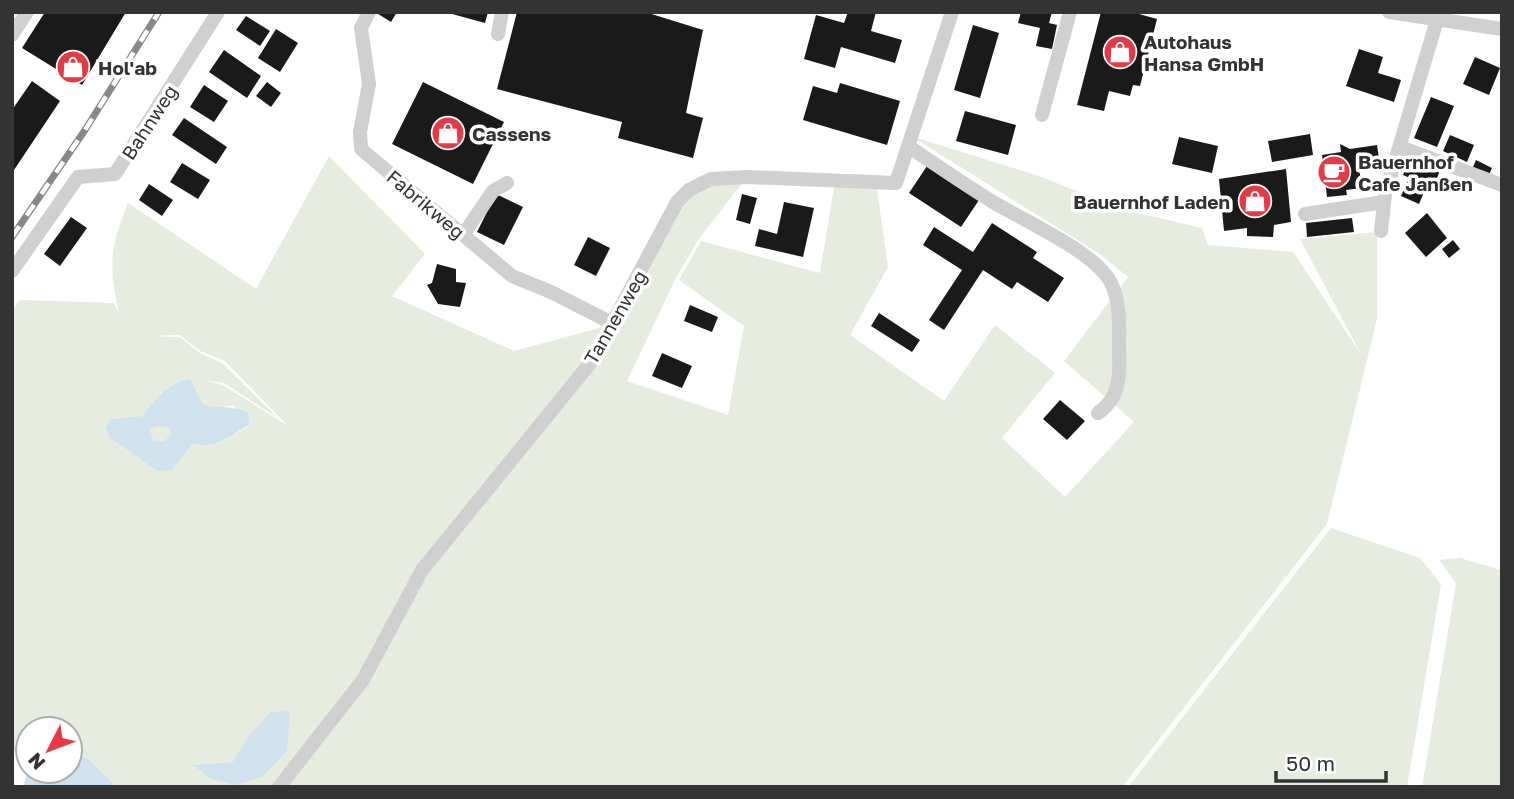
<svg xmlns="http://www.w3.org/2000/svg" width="1514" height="799" viewBox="0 0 1514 799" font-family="'Golos Text',sans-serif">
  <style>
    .green { fill: #e6ecdf; fill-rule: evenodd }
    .water { fill: #cfe2ee; fill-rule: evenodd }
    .building { fill: #1a1a1a }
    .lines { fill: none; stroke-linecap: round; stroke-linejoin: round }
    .minor { stroke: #d0d0d0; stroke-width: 14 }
    .rail-casing { stroke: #888; stroke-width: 7 }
    .rail { stroke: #fff; stroke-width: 4.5; stroke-dasharray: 13; stroke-linecap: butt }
    .labels { text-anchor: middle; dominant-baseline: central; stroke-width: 7; stroke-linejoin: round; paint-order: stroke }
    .poi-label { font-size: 19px; font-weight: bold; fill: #333; stroke: #fff; text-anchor: start }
    .street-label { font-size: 19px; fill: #333; stroke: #fff }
  </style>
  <rect width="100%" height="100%" fill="#fff"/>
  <path class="green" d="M911,136L1042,177L1120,209L1202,228L1208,245L1293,252L1361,354L1300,239L1377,232V319L1327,524L1122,787H117L88,760L70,752V729H28V754L12,751V311L20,300L114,303L119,314C109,264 109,250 128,203L256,289L329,156L425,254L392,296L514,351L614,324L689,190L747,177L698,240L676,278L627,381L728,415L744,326L679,280L701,241L820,273L835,181L876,182L888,267L850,335L944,401L995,325L1055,373L1002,438L1065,497L1134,422L1064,361L1128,277L1101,255ZM180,335L200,351L225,361L288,426L223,385L203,380L224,383L279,419L222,363L200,353L180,337L153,336ZM190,379L203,404L215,409L234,405L249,426C229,436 217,449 193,444L172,470C149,463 118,450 105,429L111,419L142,416C154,401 169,381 190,379ZM233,762L211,779L194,765Z
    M155,426L168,427L171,434L164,441L152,440L150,429Z
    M1331,528L1420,558L1441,584L1407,787H1128Z
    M1460,558L1502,570V787H1422L1456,583L1439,560Z"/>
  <path class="water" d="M190,379L203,404C220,410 232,404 248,413L249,425C229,436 217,449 193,444L172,470L158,471L111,439L105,428L111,419L142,416C154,401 169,381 190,379ZM155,426L168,427L171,434L164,441L153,440L150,430Z
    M290,711L287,751L262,777L234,785L211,779L193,765L233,762L250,734L271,712Z
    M70,752L88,759L117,787H23L28,771H70Z"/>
  <path class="building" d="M45,12H126L82,85L22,48Z
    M375,12H397L391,22Z
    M445,12H488L485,23Z
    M517,12H645L703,30L686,113L703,118L693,158L618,138L622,122L497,89Z
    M848,12H876L871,31L902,40L895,63L841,47L835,68L804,59L816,15L844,23Z
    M1021,12H1052L1049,23L1057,25L1052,49L1036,46L1040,28L1018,23Z
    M1101,12H1132L1157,19L1140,86L1133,85L1130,96L1109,91L1104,111L1077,105Z
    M246,16L270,31L260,46L236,30Z
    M973,25L999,33L980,98L954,90Z
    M276,29L298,43L280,72L258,58Z
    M1359,49L1383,57L1378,73L1401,80L1394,102L1346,86Z
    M224,50L261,76L247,98L209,72Z
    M1475,57L1500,68L1489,95L1463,84Z
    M32,81L60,101L12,173V110Z
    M267,82L281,93L271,107L256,96Z
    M423,82L504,122L473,184L392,144Z
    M840,83L900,101L887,145L803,120L813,86L837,93Z
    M204,85L228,101L214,122L190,107Z
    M1431,97L1454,106L1437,147L1414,138Z
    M965,111L1016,125L1008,155L956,141Z
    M184,118L227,147L216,164L172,135Z
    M1310,134L1313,155L1272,162L1268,141Z
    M1450,135L1474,145L1467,162L1443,151Z
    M1179,137L1218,146L1212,173L1172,164Z
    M1340,144L1350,149L1377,145L1380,165L1359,168L1362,188L1346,190L1347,195L1327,197L1322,155L1341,152Z
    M1411,155L1441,168L1433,188L1403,175Z
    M1476,160L1492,168L1489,175L1473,167Z
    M182,163L210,180L198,199L170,182Z
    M927,166L979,200L961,227L909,193Z
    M1286,169L1291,222L1274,225L1273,237L1247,236V228L1224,231L1219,179Z
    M1407,182L1425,190L1419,204L1401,196Z
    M149,184L173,200L162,216L139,200Z
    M496,194L523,207L504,245L477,232Z
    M742,194L757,198L750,224L736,220Z
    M784,202L814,208L803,257L755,246L759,229L777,234Z
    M1427,213L1447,238L1426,257L1405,233Z
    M71,217L87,228L60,266L44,254Z
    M1352,218L1354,232L1307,237L1306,223Z
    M992,223L1037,252L1033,258L1064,278L1048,302L1017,282L1012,289L983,270L944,330L929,320L962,270L923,245L934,227L973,252Z
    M588,237L610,248L596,276L574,265Z
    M1453,240L1460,249L1449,258L1442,249Z
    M437,264L456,269V282L466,283L460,307L438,304L427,285L432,283Z
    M690,305L718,317L712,332L684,321Z
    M879,313L920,340L912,352L871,326Z
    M662,353L692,366L682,388L652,376Z
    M1060,400L1085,421L1067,440L1043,419Z"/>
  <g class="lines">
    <path class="minor" d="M369,12L361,28L369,84L360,132L361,149L512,276L551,292L614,324
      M1389,12L1502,29
      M498,34L502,12
      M12,35L27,12
      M1042,115L1070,12
      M908,146C936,165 964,184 993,202C1023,220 1097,253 1111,283C1121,302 1119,330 1119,351C1120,376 1120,398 1098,413
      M1400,147L1502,185
      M1305,214L1384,202
      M1381,231L1385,195L1437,20
      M463,235L493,191L507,183
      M12,271L78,177L115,174L218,12
      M279,787L363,680L422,570L592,361L677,202L689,190L711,179L747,177L896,183L952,12"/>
    <defs>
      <path id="rail" d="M12,237L85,130L159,12"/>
    </defs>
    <use href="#rail" class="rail-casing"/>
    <use href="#rail" class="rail"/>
  </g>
  <defs>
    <symbol id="shop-disc" viewBox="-11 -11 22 22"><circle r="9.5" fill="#e63946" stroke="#fff"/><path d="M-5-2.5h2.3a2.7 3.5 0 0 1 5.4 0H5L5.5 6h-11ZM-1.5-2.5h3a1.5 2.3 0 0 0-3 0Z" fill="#fff"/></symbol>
    <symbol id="cafe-disc" viewBox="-11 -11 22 22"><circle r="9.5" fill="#e63946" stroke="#fff"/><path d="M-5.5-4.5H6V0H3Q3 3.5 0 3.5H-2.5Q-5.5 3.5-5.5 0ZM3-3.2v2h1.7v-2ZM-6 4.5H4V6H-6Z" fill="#fff"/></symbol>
  </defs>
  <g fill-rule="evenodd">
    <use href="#shop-disc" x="1101" y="33" width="38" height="38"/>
    <use href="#shop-disc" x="54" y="48" width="38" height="38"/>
    <use href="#shop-disc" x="429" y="114" width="38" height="38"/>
    <use href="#cafe-disc" x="1315" y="153" width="38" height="38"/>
    <use href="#shop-disc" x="1236" y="182" width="38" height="38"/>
  </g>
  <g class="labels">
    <g class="poi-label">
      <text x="1144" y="41">Autohaus<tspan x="1144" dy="22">Hansa GmbH</tspan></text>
      <text x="98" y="67">Hol'ab</text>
      <text x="472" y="133">Cassens</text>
      <text x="1358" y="161">Bauernhof<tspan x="1358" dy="22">Cafe Janßen</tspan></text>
      <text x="1230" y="201" text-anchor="end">Bauernhof Laden</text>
    </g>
    <g class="street-label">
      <text transform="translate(149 122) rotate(-57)">Bahnweg</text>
      <text transform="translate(426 204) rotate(40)">Fabrikweg</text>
      <text transform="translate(615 317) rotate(-60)">Tannenweg</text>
    </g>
  </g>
  <rect width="1514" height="799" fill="none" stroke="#333333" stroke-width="28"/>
  <g transform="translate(49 750) rotate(228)"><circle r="33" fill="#ffffff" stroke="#adadad" stroke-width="2"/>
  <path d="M0-5L12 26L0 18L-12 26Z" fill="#e63946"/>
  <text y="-10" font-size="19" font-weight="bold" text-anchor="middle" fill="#333333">N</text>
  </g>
  <path d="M1276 771v10h110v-10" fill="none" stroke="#333333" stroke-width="3.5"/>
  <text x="1286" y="771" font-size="21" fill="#333333" stroke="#ffffff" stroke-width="5" paint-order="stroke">50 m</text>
</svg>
